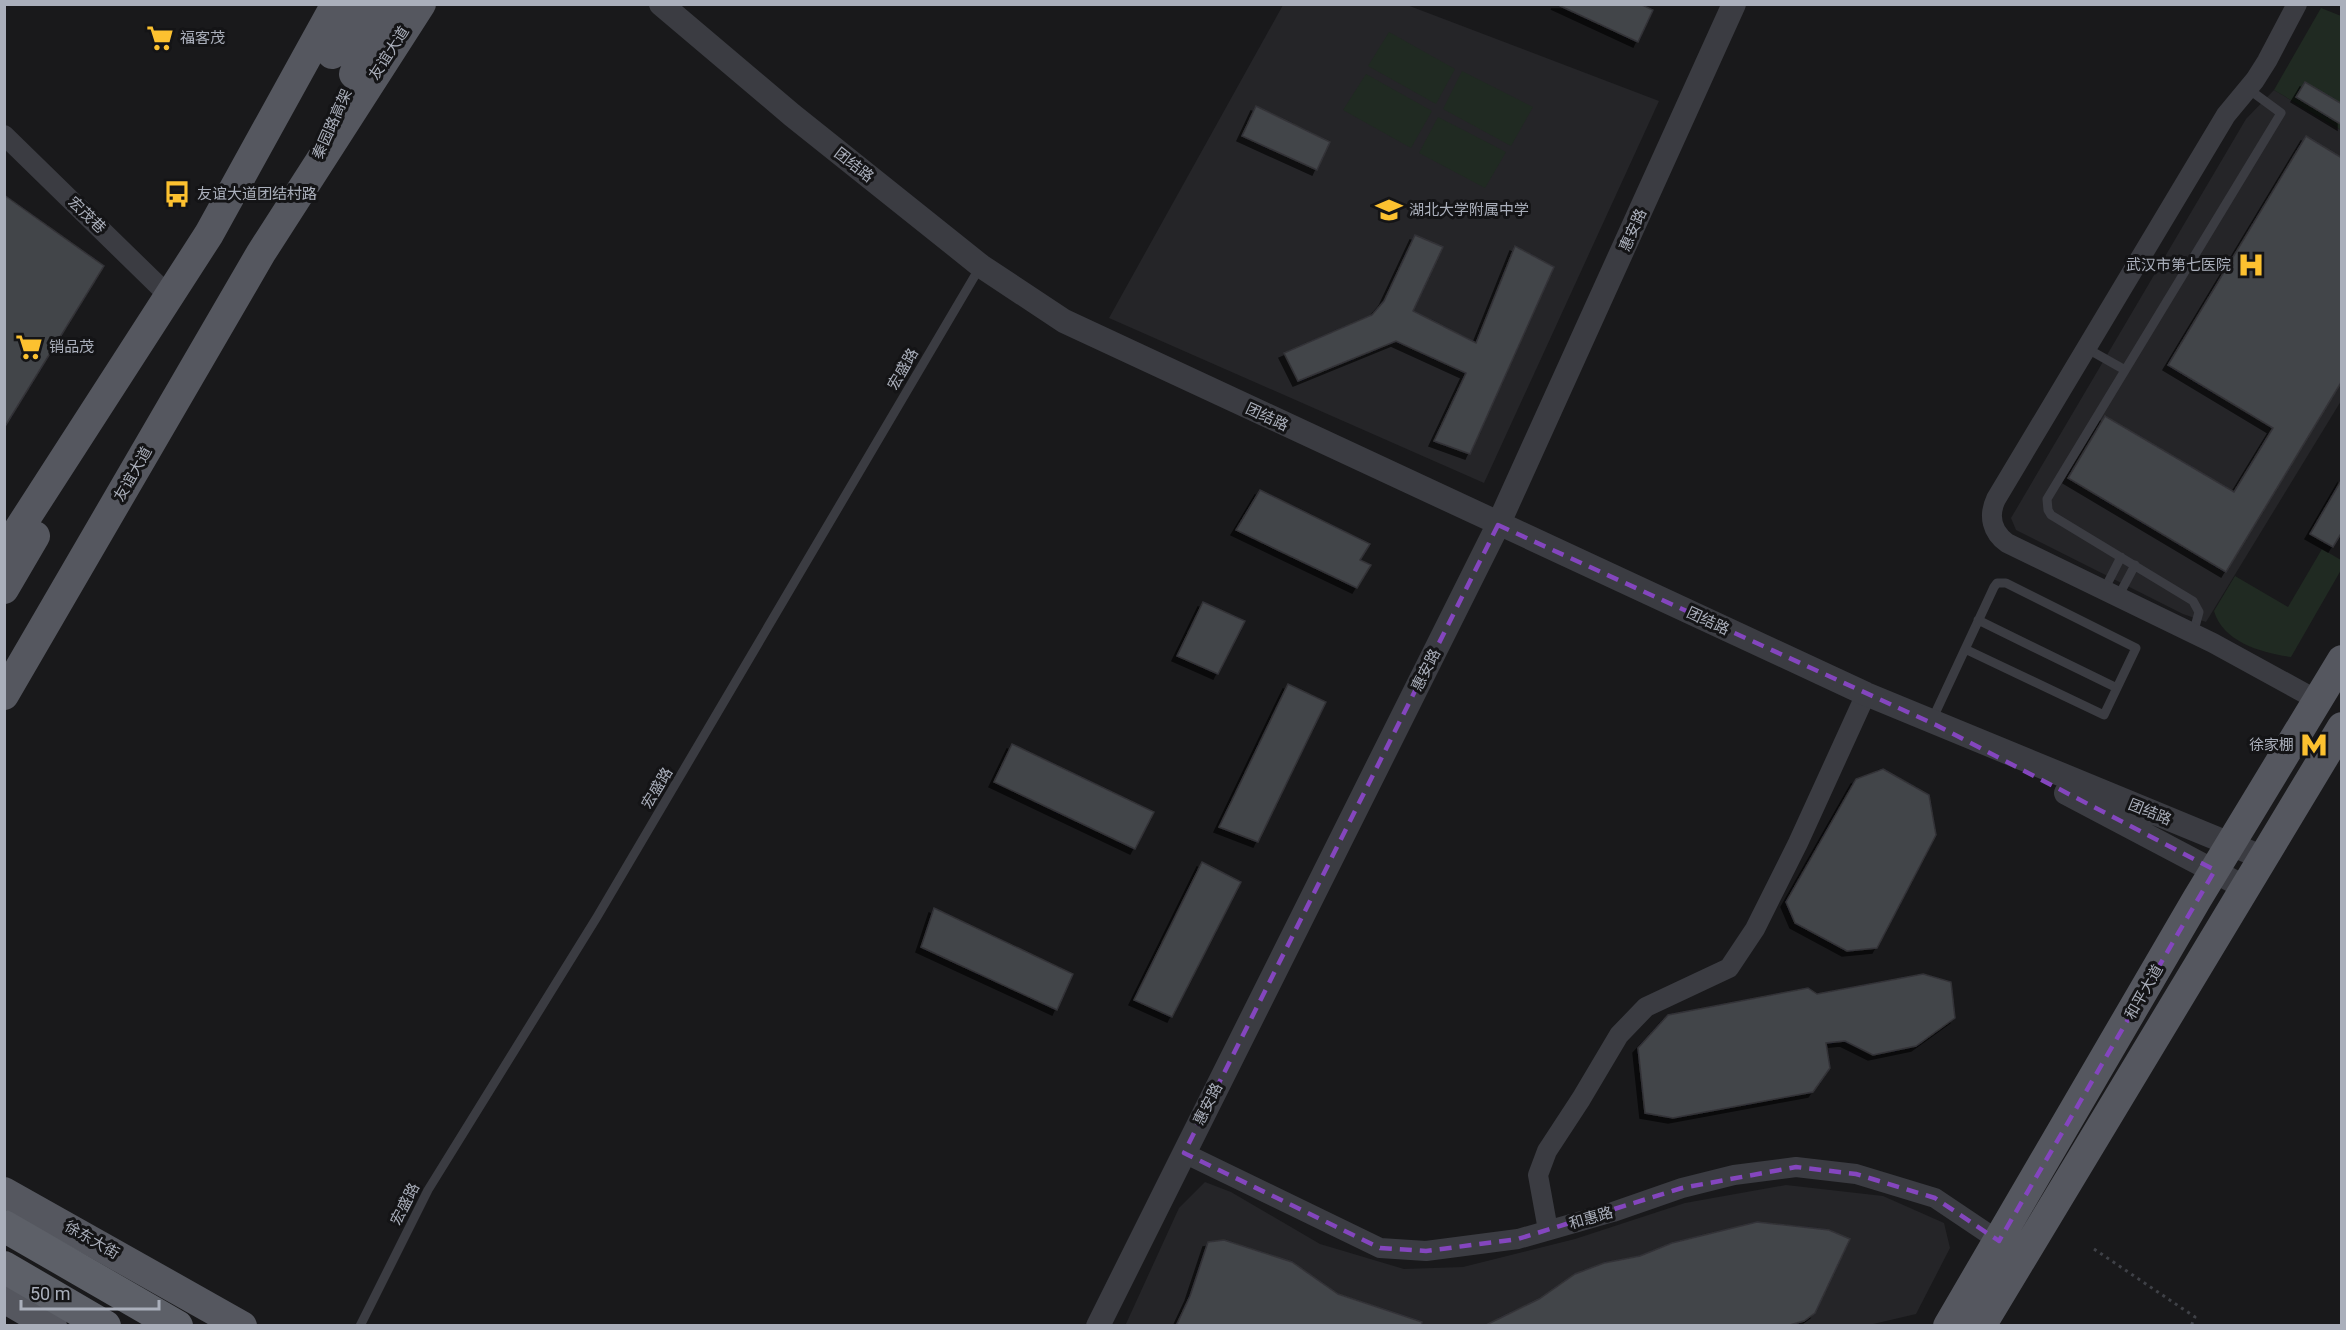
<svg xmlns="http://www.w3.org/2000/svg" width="2346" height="1330" viewBox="0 0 2346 1330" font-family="Roboto,'Noto Sans SC',sans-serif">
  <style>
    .built { fill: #252528 }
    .green { fill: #202a22 }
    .building { fill: #434448; stroke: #333337; stroke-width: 1.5; filter: url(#shadow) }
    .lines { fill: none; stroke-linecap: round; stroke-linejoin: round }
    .path { stroke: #3f4147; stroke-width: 3; stroke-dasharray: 3 4.5; stroke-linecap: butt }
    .service { stroke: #3b3c42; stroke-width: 9 }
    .minor { stroke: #3b3c42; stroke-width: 20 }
    .tertiary { stroke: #3b3c42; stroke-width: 24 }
    .primary { stroke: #55575f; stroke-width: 30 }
    .trunk { stroke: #5d6068; stroke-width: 32 }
    .marked { fill: none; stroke: #8446be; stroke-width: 4.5; stroke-dasharray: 12 8; stroke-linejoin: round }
    .labels { text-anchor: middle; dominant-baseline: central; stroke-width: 6; stroke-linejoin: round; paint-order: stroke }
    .poi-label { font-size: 15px; fill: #aaafbb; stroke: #141416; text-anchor: start }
    .street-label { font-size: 15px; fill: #aaafbb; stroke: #141416 }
  </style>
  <defs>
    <filter id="shadow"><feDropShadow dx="-5" dy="5" stdDeviation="0" flood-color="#0009"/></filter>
  </defs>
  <rect width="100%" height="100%" fill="#19191b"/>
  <path class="built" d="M1283,5H1407L1659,101L1484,483L1109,318Z
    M2274,90L2341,130V401L2206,622L2183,614L2016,530L2011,518L2246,119Z
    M1205,1182L1231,1192L1320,1244L1404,1269L1463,1267L1575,1239L1685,1203L1786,1185L1883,1196L1944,1223L1950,1248L1916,1314L1869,1325L1125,1326L1179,1208Z"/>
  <path class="green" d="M2321,8L2341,16V130L2274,90Z
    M1389,32L1455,69L1436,104L1368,66Z
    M1462,71L1533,107L1511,146L1443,109Z
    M1366,74L1432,111L1411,148L1343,110Z
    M1438,117L1506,152L1485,188L1419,153Z
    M2322,549L2341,560V570L2291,657C2262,653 2223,642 2214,611L2235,576L2288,607Z"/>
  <path class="building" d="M1556,4H1640L1653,10L1638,42Z
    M2305,82L2342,104V125L2296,97Z
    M1256,106L1330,142L1317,170L1242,136Z
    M2306,136L2342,158V381L2226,572L2068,478L2105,416L2234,492L2273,428L2168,365Z
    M4,195L104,266L4,428Z
    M1415,235L1443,247L1413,311L1476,343L1515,246L1554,267L1470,454L1434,441L1466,373L1396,341L1298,381L1284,353L1372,315L1384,301Z
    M2342,479V532L2333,547L2310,534Z
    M1260,490L1370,544L1360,560L1371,565L1357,588L1236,530Z
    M1203,602L1245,621L1218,674L1177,656Z
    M1288,684L1326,702L1258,842L1219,827Z
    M1012,744L1154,812L1135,849L994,782Z
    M1883,769L1929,795L1936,835L1877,948L1847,951L1795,923L1786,902L1856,779Z
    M1202,862L1241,882L1172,1017L1134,1000Z
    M934,908L1073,974L1057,1010L921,947Z
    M1923,974L1951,982L1955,1018L1916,1046L1873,1055L1845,1041L1826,1043L1830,1068L1813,1092L1673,1118L1645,1113L1638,1048L1668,1015L1808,988L1817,994Z
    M1757,1222L1829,1230L1850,1239L1815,1313L1804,1321L1786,1326H1484L1539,1299L1575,1274L1604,1263L1640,1256L1672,1243Z
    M1224,1240L1292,1262L1338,1294L1422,1322L1421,1326H1176L1190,1296L1208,1242Z"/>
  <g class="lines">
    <path class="path" d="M2094,1249L2195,1317L2191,1326"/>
    <path class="service" d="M2086,348L2125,370
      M2104,590L2121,557
      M2118,597L2135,565
      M1978,620L2117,688
      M2193,634L2199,612L2193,601L2051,515L2048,510L2047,499L2281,113L2247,88
      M1932,720L1994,587L1997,583H2006L2136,648L2104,715L1965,649
      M360,1326L428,1190L597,917L980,267"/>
    <path class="minor" d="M2297,4L2267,61L2255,80L2226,115L1996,499C1988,516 1992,532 2007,543L2213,643L2317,700
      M4,135L169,296
      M1184,1153L1380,1248L1426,1251L1518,1239L1613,1212L1682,1188L1734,1175L1796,1167L1856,1174L1935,1198L1999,1241
      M1548,1230L1538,1175L1547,1151L1581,1099L1619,1035L1646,1007L1729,968L1755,929L1798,843L1866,694"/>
    <path class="tertiary" d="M661,4L792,115L981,266L1064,321L1866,694L2264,858
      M2066,793L2246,888
      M1098,1326L1498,525L1734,4"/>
    <path class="primary" d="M332,54L361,4
      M354,74L392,4
      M4,552L209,234L336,4
      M4,589L35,536
      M4,695L261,253L421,4
      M4,1192L242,1326
      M4,1298L52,1326
      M1948,1326L2197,899L2342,660
      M1981,1326L2342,727"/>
    <path class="trunk" d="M4,1226L177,1326
      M4,1267L105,1326"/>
  </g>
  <path class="marked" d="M1498,525L1936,725L2215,870L1999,1241L1935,1198L1856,1174L1796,1167L1682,1188L1518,1239L1426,1251L1380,1248L1184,1153Z"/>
  <defs>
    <symbol id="supermarket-bare" viewBox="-9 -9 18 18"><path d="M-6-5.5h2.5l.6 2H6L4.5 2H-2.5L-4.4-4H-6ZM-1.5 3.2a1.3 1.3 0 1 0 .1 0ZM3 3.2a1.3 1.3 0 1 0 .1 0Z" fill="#fcc130" stroke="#141416" stroke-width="2.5" paint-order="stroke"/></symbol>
    <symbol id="bus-bare" viewBox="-9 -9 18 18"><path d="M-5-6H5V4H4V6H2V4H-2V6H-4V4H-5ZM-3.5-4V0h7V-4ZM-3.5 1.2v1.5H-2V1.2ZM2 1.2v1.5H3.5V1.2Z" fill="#fcc130" stroke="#141416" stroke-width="2.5" paint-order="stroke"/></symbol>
    <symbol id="school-bare" viewBox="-9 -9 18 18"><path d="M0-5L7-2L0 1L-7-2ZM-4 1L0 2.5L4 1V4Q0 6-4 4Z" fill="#fcc130" stroke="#141416" stroke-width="2.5" paint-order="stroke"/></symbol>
    <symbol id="hospital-bare" viewBox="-9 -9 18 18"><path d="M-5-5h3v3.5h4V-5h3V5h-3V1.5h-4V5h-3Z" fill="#fcc130" stroke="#141416" stroke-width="2.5" paint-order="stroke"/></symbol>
    <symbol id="metro-bare" viewBox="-9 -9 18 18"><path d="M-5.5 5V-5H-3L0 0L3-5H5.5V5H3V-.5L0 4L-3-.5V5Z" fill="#fcc130" stroke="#141416" stroke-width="2.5" paint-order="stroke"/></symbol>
  </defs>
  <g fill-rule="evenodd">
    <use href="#supermarket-bare" x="141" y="19" width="38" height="38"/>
    <use href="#bus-bare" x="158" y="175" width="38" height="38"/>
    <use href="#school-bare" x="1370" y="191" width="38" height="38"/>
    <use href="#hospital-bare" x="2232" y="246" width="38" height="38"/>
    <use href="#supermarket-bare" x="10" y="328" width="38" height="38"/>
    <use href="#metro-bare" x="2295" y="726" width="38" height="38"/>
  </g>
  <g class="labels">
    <g class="poi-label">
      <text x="180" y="38">福客茂</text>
      <text x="197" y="194">友谊大道团结村路</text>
      <text x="1409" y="210">湖北大学附属中学</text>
      <text x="2231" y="265" text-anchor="end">武汉市第七医院</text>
      <text x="49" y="347">销品茂</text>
      <text x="2294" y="745" text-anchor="end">徐家棚</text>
    </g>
    <g class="street-label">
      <text transform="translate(389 53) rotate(-57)">友谊大道</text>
      <text transform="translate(332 124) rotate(-66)">秦园路高架</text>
      <text transform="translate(854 165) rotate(38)">团结路</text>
      <text transform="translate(87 215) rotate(44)">宏茂巷</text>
      <text transform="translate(1633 230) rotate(-66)">惠安路</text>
      <text transform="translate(903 369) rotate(-60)">宏盛路</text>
      <text transform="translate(1267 417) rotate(25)">团结路</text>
      <text transform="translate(133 474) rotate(-60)">友谊大道</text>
      <text transform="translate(1708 621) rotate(25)">团结路</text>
      <text transform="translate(1426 670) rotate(-63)">惠安路</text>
      <text transform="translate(657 788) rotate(-59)">宏盛路</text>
      <text transform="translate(2150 812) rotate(22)">团结路</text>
      <text transform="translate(2144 992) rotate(-60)">和平大道</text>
      <text transform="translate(1208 1104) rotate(-63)">惠安路</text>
      <text transform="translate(405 1204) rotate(-63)">宏盛路</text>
      <text transform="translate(1591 1218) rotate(-16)">和惠路</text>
      <text transform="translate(92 1240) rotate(30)">徐东大街</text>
    </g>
  </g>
  <rect width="2346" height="1330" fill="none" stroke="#aaafbb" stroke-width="12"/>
  <path d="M21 1300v9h138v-9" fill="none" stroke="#aaafbb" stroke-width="3"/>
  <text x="30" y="1300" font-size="18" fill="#aaafbb" stroke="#141416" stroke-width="4.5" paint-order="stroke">50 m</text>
</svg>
